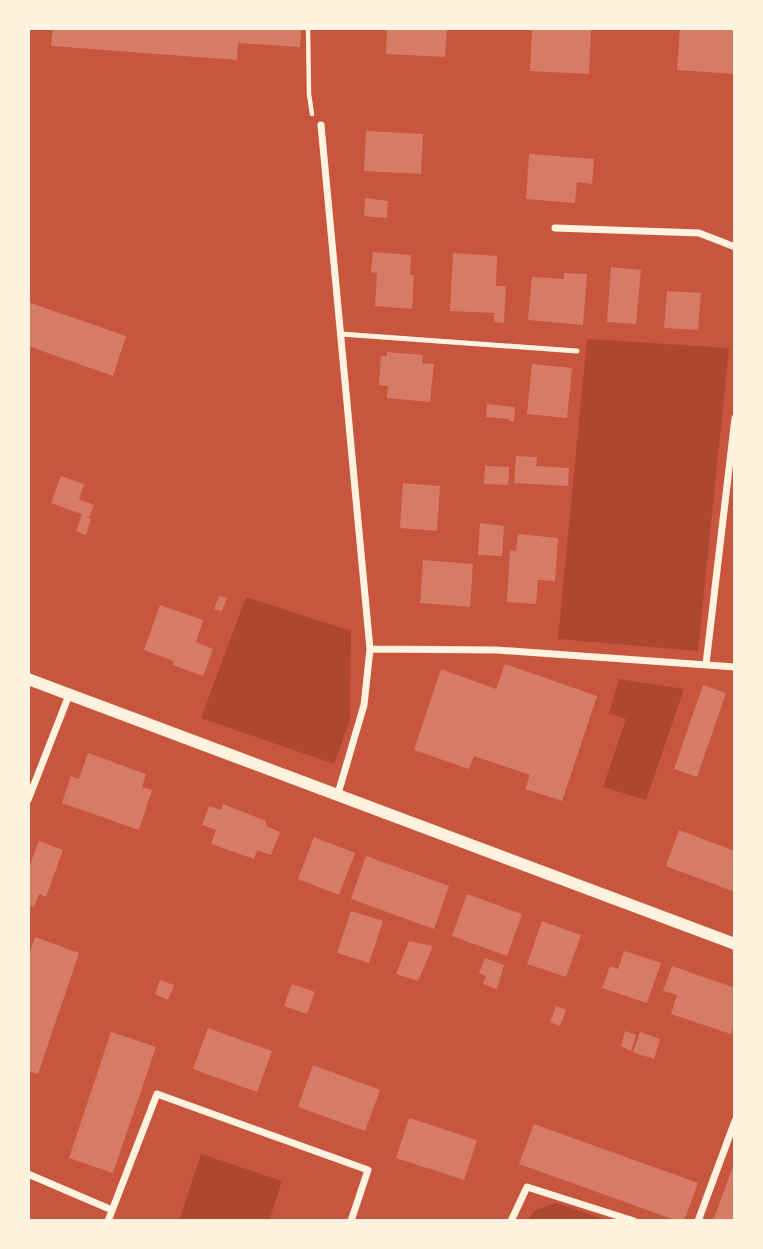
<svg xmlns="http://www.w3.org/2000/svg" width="763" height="1249" viewBox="0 0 763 1249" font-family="'Libre Baskerville',serif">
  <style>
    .green { fill: #ae4732 }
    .building { fill: #d67c66 }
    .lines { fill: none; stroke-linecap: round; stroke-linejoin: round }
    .path { stroke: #fff3e0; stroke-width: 4.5 }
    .service { stroke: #fff3e0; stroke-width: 5 }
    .minor { stroke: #fff3e0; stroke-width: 7 }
    .tertiary { stroke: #fff3e0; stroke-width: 12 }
  </style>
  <rect width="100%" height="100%" fill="#c8553d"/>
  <path class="green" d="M587,339L729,348L698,651L558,639Z
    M246,597L351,631L350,720L334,764L201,718Z
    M619,679L684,689L646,800L603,787L626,719L609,713Z
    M201,1154L282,1181L269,1221H179Z
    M555,1203L560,1204L609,1221H527L534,1211Z"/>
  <path class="building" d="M53,28H301L300,47L238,43L237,60L51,46Z
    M387,28H447L445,57L386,54Z
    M532,28H591L589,74L530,71Z
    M680,28H735V74L677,70Z
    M366,131L423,134L421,174L364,171Z
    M529,154L594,159L592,184L577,182L575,203L526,199Z
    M365,198L388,201L387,218L364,216Z
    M373,252L411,255L410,275H414L412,309L375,306L377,273L371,272Z
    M453,253L497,256L496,286H506L504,323L494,322V313L450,311Z
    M611,267L641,270L636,324L607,322Z
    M564,273L587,274L583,325L528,320L532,277L564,279Z
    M667,291L701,293L698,330L664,328Z
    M28,302L126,336L113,376L28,346Z
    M387,352L423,355L422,363L434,364L430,402L387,398L388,386L379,385L381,356H387Z
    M532,364L572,368L567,418L527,414Z
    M487,404L515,407L514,422L509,421V419L486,417Z
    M516,456L537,457L536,466L569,468L568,486L514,483Z
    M485,466L509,467L508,485L484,484Z
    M61,476L84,484L79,499L94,505L89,517L51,503Z
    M403,483L440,486L437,531L400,528Z
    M82,514L91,519L86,535L76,531Z
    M480,523L504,526L502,556L478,555Z
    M518,534L558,538L555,581L538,580L536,604L507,602L510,550L516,551Z
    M423,560L473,564L470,607L420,603Z
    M219,596L227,598L222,611L214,609Z
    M160,605L203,620L196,642L213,649L203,676L173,665L174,661L144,650Z
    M505,664L597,696L562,801L525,789L530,775L474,756L469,769L414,750L441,669L496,689Z
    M703,685L726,693L697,777L674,769Z
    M88,753L146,774L142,787L152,790L139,830L62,803L71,776L79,779Z
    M223,804L266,821V826L280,832L271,855L257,850L254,859L211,844L216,830L202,825L209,806L221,810Z
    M679,830L735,851V892L666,866Z
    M314,837L355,853L339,895L298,879Z
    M39,841L63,850L46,897L39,894L34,907L28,905V870Z
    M366,856L449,886L434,929L351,899Z
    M467,894L522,914L507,956L452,936Z
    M351,911L383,921L369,963L337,953Z
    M542,921L581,935L566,977L527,964Z
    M35,937L79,953L38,1074L28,1071V959Z
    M409,941L433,946L418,981L396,974Z
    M624,951L661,963L647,1003L602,988L610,966L618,969Z
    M485,958L504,965L497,989L483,984L486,976L479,973Z
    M672,966L735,988V1022L731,1034L671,1014L677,995L663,991Z
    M160,980L174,985L168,1000L155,994Z
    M292,984L315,992L307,1014L284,1006Z
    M556,1006L566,1010L560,1026L550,1022Z
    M208,1028L272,1051L257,1092L193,1069Z
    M625,1031L636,1035L631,1051L621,1046Z
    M111,1032L156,1047L113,1173L69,1158Z
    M640,1032L660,1039L654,1059L633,1052Z
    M313,1065L380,1090L365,1131L298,1107Z
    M409,1118L477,1140L464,1180L396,1158Z
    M534,1124L698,1183L684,1221H678L519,1164Z
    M735,1161V1221H713Z"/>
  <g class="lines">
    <path class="path" d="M308,28L309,94L312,114"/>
    <path class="service" d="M341,334L577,351"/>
    <path class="minor" d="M321,125L370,649L364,705L337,797
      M555,228L699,233L735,247
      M370,649L496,650L735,667
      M706,664L735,418
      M28,800L69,695
      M28,1174L112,1210
      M108,1221L157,1094L368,1170L351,1221
      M511,1221L527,1187L634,1221
      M698,1221L735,1121"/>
    <path class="tertiary" d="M28,679L735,944"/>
  </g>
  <rect width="763" height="1249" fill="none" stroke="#fff3e0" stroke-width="60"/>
</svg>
